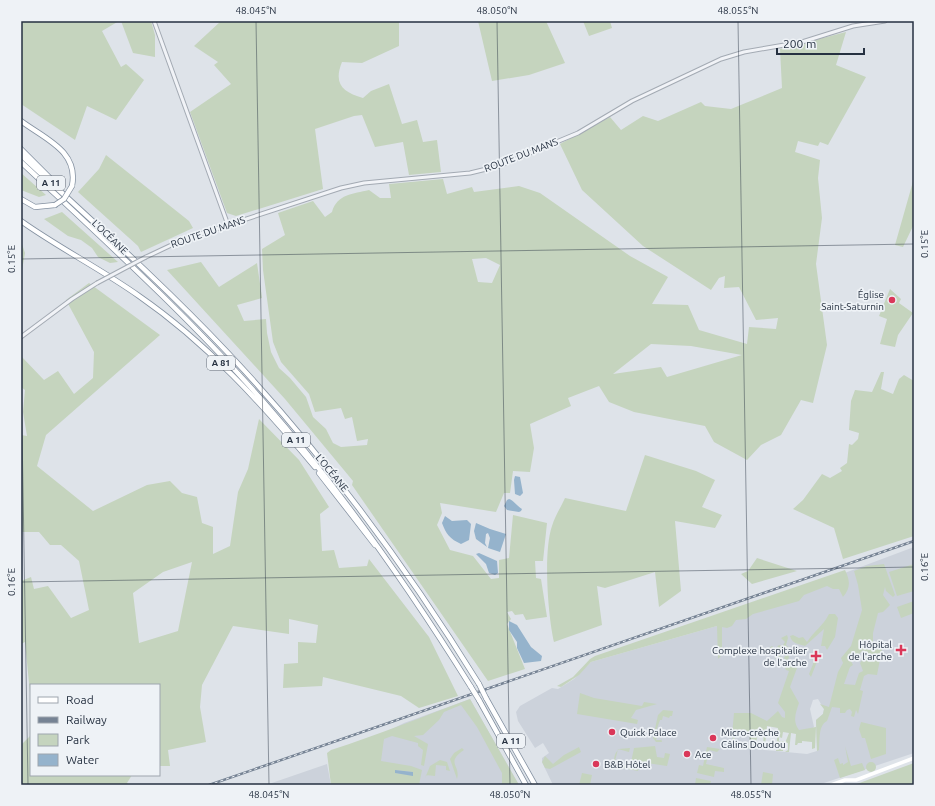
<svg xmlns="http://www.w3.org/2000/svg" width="935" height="806" viewBox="0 0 935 806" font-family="Ubuntu,sans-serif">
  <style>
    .built { fill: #ccd2db; fill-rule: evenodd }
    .green { fill: #c5d4be; fill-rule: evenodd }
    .water { fill: #95b3cc }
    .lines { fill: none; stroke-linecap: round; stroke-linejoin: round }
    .tertiary-casing { stroke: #a3aab3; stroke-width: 5 }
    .motorway-casing { stroke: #8491a1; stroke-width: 6 }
    .tertiary { stroke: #f1f3f7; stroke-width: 3 }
    .secondary { stroke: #fff; stroke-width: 3.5 }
    .motorway { stroke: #fff; stroke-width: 4.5 }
    .rail-casing { stroke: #768394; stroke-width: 2.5 }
    .rail { stroke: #eef2f6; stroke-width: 1; stroke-dasharray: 3; stroke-linecap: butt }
    .tertiary-bridge-casing { stroke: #a3aab3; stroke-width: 5; stroke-linecap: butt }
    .motorway-bridge-casing { stroke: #8491a1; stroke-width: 6; stroke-linecap: butt }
    .tertiary-bridge { stroke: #f1f3f7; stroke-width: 3 }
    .motorway-bridge { stroke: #fff; stroke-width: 4.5 }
    .ticks { fill: none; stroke: #263141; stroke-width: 1; stroke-opacity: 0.45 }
    .poi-dot { fill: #da3759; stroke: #eef2f6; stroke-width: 1.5 }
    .labels { text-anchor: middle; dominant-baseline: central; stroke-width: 3.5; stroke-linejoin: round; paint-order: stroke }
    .shield { fill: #eef2f6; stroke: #626b77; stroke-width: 1 }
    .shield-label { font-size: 9px; font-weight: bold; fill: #263141 }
    .street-label { font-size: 10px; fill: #263141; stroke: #eef2f6 }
    .poi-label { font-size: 10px; fill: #263141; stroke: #eef2f6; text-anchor: start }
    .neatline { fill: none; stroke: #263141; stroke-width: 1.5 }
    .ticks-label { font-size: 10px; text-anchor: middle; fill: #263141 }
  </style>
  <rect width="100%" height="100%" fill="#dee3e9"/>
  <path class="built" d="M914,547V753L818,785H553L542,762V758L549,753L543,743L535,748L518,721L516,712L520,706L552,688L558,689L574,679L591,662L717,626V621ZM818,699L824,709L823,714L816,720L817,751L807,754L755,749L758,723L807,734L814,727L810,709L813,700Z
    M470,699L519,785H336L380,735L404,723Z
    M327,764L331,785H266Z"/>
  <path class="green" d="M21,21H119L102,31L121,67L126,64L144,80L116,120L87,106L75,140L21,104Z
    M121,21H151L155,35V57L133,53Z
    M221,21H399V46L362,63L342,62C333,84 343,92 363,98L371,91L389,84L402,124L417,120L423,142L437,140L441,172L409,175L403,142L375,147L362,115L354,116L315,129L323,189L236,216L227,213L190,112L231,84L214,65L218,62L194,46Z
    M478,21H546L565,63L529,75L492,81Z
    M583,21H610L612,28L589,36Z
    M846,32L836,65L866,77L828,145L820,142L818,146L798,141L795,152L820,160L818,178L822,218L816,264L827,345L813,403L801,400L781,435L761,445L747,460L714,442L705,426L634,412L609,402L599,386L568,398L571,406L530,424L534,448L530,472L513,471L510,493H504L496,512L440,503L442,513L437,525L450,550L473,556L491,579L499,578V560L509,558L513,515L547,523L543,561H535L536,578L541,579L547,617L526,620L523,614L515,615L512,611L507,612L511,619L507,624L525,669L488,681L352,485L353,481L285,399L167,270L201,262L219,287L257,263L262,298L237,305L244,321L266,319L267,333L271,352L279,368L290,378L306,397L313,417L326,429L333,443L341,447L367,445L368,439L357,441L352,417L345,419L341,408L315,412L309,394L281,362L273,342L263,270L262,249L285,235L278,213L313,201L325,217L332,212C337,194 353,194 369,190L380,198H391L389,184L443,179L447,194L472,187L474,192L519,186L540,193L630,256L668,277L652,304L688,305L699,330L747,344L749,327L776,329L778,318L756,320L739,287L724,288L725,276L719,278L711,290L643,246L582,190L560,144L610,117L621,130L643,116L658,121L701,102L705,106L731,109L782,88L780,49ZM486,258L500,265L492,283L478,282L472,259ZM651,344L691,346L742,355L667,377L661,367L613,374Z
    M106,155L189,221L193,228L141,252L138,246L78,192L99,169Z
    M21,173L46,195L39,197L21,190Z
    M914,178V224L903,247L895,245Z
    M62,212L118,262L110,263L98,257L92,248L81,240L68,236L44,219Z
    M21,241L25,253L21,276Z
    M89,283L160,335L46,435L37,466L93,511L147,485L170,481L182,493L197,497L202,523L213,527V554L230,546L238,492L248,469L259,419L299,460L329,507L320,514L322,551L334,550L339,568L367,566L369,559L429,637L458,696L419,708L401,696L323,677L322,686L283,688L284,664L298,663V642L316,643L318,625L289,619V634L233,626L202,685L200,707L206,742L168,750L170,766H159V685H31V703L25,642L21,644V581L31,577L34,589L48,586L71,618L89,610L79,561L61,545H50L39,532H21V435L27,436L23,412L25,390L21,387V356L44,380L58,371L74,394L93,378L94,352L66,300ZM192,562L178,631L139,643L133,593L163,572Z
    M890,289L901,299L899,303L913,313L898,335L895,347L880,344L887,319L879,316Z
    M881,372H884L881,389L893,394L899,379L904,375L914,381V536L843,559L834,528L793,509L803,500L822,474L830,478L842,471L840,468L847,463L849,444L852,445L858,439L859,433L849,430L851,401L855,390L872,392Z
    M645,455L696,471L715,480L702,507L722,515L715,528L675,521L681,591L659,607L655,572L605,588L597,586L602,625L554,642C548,616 543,552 552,526C555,516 561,507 565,498L626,511Z
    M757,558L797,571L752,584L741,574L748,571Z
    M884,564L895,595L893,597L886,591L885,587L883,595L890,605L883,612L878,613L873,633V647L882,649L877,675L868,674L864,676L860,690L863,691L858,714L856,710L854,717L851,716L852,712L850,709L847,710L845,713H840V708L832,707L827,721C818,725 820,741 819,750L817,751L816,720L823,714L824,709L820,704L829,707L838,672L843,663L841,658L851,646L862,610L858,585L854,571L867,566ZM863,650L864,658L860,663L863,671L859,673L855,685L844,684L850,667L853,665L851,661L854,658L855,654L858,655Z
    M914,564V591L897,596L889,572Z
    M845,570C850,580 851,588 843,597L839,589H833L827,586L804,595L799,601L753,614L746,619L736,620L732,626L727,628L722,627V655L718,659L717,626L591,662L579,675L561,687L557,686L573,677L590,659L595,656Z
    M914,601V613L901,618L897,607Z
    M829,614H835L838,618L835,637L827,650L825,646H821L824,629L805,646C799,644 792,644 790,636L793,635L799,638L803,637L807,642C814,631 823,626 829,614Z
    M787,635L788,638L786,645L792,651H788L789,658L786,661L784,658L786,654L784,651H787L783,645L785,642L781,638Z
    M779,645L782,646L781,652L776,653L782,658L779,660V657L775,659L776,656L772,653L771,650H767L772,646L775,649Z
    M815,656L818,659L811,677L809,674L813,664V657Z
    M786,663L797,668L790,687L799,703C796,712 792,721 799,730L816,727L815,748L812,749V742L802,741V743H798L797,745H795L796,734L791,733L789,752H785L788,750V743H785L789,733L783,732L782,738L779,737V741H784V743L777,742L776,748L783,749V751H776L778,728L767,726L765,745H763L764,733L758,732L755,749L734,746L731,743L733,737L735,738V744L749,746L750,735H732L734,713H751L767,721L778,711L782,717L785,718V712L778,703L789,671L786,670L784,666Z
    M580,693L594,698L642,706L644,702L657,704L636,710L631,718L638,720L637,724L577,714Z
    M470,699L519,785H500L502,783V773L477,727L461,705L444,712L439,720L423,735L414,736L428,744L424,766L421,765L423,750L418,746V743L392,736L384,739L381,761L411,766L422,770L419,785H331L327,753L331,750C378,735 424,716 470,699ZM395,770L413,772V775L395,773Z
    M663,710L673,711L672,716H670L669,718L663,716L662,720H660L654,737H657L656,740H661V738L662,742H656L653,738L658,715Z
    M861,722L886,728V754L871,759L865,738H862L859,729Z
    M31,735V775H132L127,783L129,785H21V745Z
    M655,746L657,757L664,758L665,753L670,754L667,766L640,762L638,771L613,766C614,760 614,753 619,749L630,748L629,752L618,749L615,761L618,762V765L630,767L634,748Z
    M845,746L851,766L862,763L865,770L840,778L834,760L838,758L840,764L843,763V765L848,762Z
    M579,747L581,752L550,769L545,768L542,762L545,756L553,764L564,755Z
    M707,747L720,749L717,752L709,750L706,764L724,768V772L715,771L714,777L697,773L699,765L703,766Z
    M462,748L464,750C445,763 461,765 457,779L450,759L454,753Z
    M440,760L447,762L450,771L446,770V766L436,765L435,776L426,775L425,778L430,766Z
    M866 767a5 5 0 1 1 10 0a5 5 0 1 1-10 0Z
    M914,763L913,785H854Z
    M763,772L773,774L772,785H761Z
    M582,773L592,775L590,785H579Z
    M696,778L711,781L710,784L712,785H695Z"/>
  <path class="water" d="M515,476L520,477L523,493L520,496L515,494L514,480Z
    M509,499C513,500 517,506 522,509L521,511L519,512L507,510L504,506L507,500Z
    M445,516L452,521L467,520L471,524L469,540L461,544C450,539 446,534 442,523Z
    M476,523L490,529L506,534L500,552L488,548L490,538L488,533L486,534L485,543L487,547L476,539L474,531Z
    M479,553L497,561L498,573L495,575L489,573L486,564L476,554Z
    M509,621L517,625L531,647L542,656L541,661L524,663L517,648V642L509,630Z
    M395,770L413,772V776L395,773Z"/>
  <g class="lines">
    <defs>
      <path id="tertiary" d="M154,21L228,225
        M146,257L182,240L341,188L364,183L470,173L499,166L578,133L632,101L721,59L744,52L802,42L853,26L885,21
        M21,337L72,299L97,283"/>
      <path id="motorway" d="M21,121C45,139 79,151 72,186
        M21,149L51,179
        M21,155C91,220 162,283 228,353C323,454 406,566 479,684
        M21,162C103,239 187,315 262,400C340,489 408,586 471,687
        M21,199L35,207L55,205
        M21,221C59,248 101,269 139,296C207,343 262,404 315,467
        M319,473L375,545
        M486,698L535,785
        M479,700L526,785"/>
    </defs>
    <use href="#tertiary" class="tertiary-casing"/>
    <use href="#motorway" class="motorway-casing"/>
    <use href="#tertiary" class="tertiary"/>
    <path class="secondary" d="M831,785L845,780H856L914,758"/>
    <use href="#motorway" class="motorway"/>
    <defs>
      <path id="rail" d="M209,785L914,541"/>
    </defs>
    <use href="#rail" class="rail-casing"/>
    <use href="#rail" class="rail"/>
    <defs>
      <path id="tertiary-bridge" d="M97,283L146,257"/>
      <path id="motorway-bridge" d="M55,205L64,199L72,186
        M479,684L486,698
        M471,687L479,700"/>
    </defs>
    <use href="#tertiary-bridge" class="tertiary-bridge-casing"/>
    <use href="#motorway-bridge" class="motorway-bridge-casing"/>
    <use href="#tertiary-bridge" class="tertiary-bridge"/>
    <use href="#motorway-bridge" class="motorway-bridge"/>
  </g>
  <path class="ticks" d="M256,21L269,785M497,21L510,785M738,21L751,785M21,259L914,244M21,371L28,785M21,582L914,567"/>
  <g class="poi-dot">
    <circle cx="892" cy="300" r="4"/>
    <path d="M899 644h4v4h4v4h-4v4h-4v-4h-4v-4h4z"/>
    <path d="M814 650h4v4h4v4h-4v4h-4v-4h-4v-4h4z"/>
    <circle cx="612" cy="732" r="4"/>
    <circle cx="713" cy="738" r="4"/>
    <circle cx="687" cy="754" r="4"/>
    <circle cx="596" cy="764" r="4"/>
  </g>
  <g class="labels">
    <g class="shield">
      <rect x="37" y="176" width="28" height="14" rx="3"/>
      <rect x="207" y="356" width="28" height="14" rx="3"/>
      <rect x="282" y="433" width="28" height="14" rx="3"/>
      <rect x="497" y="734" width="28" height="14" rx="3"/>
    </g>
    <g class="shield-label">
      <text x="51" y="183">A 11</text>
      <text x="221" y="363">A 81</text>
      <text x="296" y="440">A 11</text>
      <text x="511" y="741">A 11</text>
    </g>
    <g class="street-label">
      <text transform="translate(521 155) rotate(-21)">ROUTE DU MANS</text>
      <text transform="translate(208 232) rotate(-19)">ROUTE DU MANS</text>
      <text transform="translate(110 237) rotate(44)">L’OCÉANE</text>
      <text transform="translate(332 473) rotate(51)">L’OCÉANE</text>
    </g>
    <g class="poi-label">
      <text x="884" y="294" text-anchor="end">Église<tspan x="884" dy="12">Saint-Saturnin</tspan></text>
      <text x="892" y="644" text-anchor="end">Hôpital<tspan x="892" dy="12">de l'arche</tspan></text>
      <text x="807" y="650" text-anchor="end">Complexe hospitalier<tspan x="807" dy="12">de l'arche</tspan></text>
      <text x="620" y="732">Quick Palace</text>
      <text x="721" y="732">Micro-crèche<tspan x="721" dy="12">Câlins Doudou</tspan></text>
      <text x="695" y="754">Ace</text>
      <text x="604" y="764">B&amp;B Hôtel</text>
    </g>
  </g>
  <rect width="935" height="806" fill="none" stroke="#eef2f6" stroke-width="44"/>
  <rect x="30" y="684" width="130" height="92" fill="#eef2f6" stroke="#9ea5ae"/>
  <rect x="38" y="697" width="20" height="6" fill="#ffffff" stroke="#9ea5ae"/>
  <text x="66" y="704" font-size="12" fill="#263141">Road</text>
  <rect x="38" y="717" width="20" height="6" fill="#768394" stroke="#9ea5ae"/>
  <text x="66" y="724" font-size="12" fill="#263141">Railway</text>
  <rect x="38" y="734" width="20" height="12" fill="#c5d4be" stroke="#9ea5ae"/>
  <text x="66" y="744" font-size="12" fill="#263141">Park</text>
  <rect x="38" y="754" width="20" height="12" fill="#95b3cc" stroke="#9ea5ae"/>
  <text x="66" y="764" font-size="12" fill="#263141">Water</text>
  <path d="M777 48v6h87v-6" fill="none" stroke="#263141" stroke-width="2"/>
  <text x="783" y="48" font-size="12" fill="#263141" stroke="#eef2f6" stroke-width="3" paint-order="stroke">200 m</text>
  <rect x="22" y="22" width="891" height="762" class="neatline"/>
  <g class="ticks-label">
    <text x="256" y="14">48.045°N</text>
    <text x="497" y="14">48.050°N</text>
    <text x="738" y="14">48.055°N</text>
    <text transform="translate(924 244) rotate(-90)" y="4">0.15°E</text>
    <text transform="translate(11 259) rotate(-90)" y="4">0.15°E</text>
    <text transform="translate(924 567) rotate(-90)" y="4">0.16°E</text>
    <text transform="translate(11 582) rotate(-90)" y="4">0.16°E</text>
    <text x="269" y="798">48.045°N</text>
    <text x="510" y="798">48.050°N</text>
    <text x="751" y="798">48.055°N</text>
  </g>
</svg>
